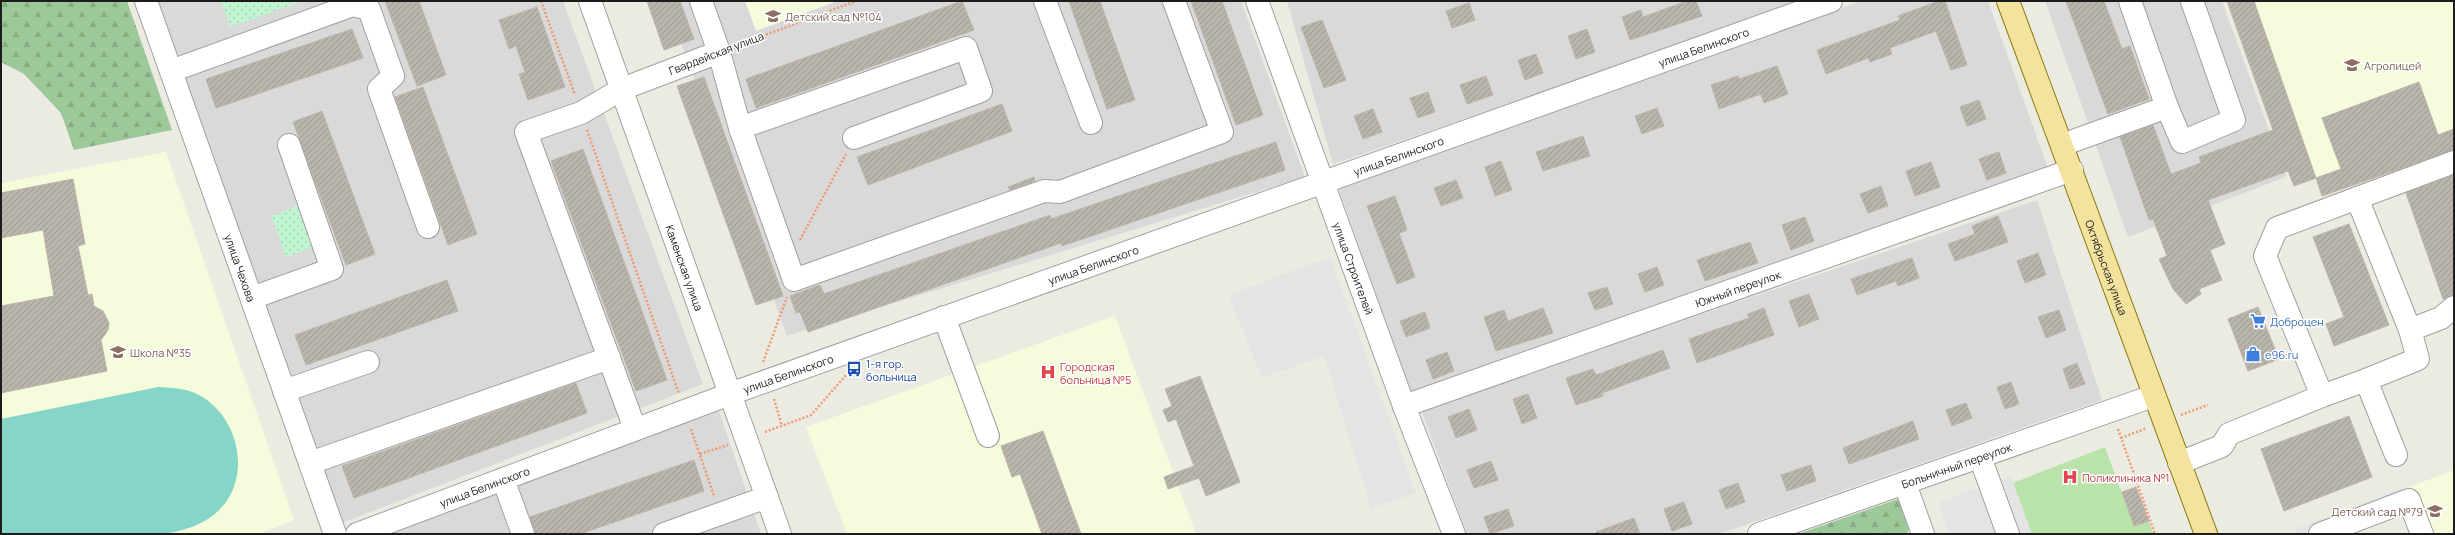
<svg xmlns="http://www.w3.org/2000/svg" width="2455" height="535" viewBox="0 0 2455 535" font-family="Manrope,sans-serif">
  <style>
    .residential { fill: #dad9d9 }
    .education { fill: #f5fcdb }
    .grass { fill: #bae3ab }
    .forest { fill: url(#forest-firs) }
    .park { fill: url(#park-dots) }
    .pitch { fill: #85d6c9 }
    .parking { fill: #e4e4e4 }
    .building { fill: url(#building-hatch); stroke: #bdb5a6 }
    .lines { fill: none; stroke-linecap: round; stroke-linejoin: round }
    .minor-casing { stroke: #a0a0a0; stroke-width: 24 }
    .major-casing { stroke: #887b0b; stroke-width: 24 }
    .path { stroke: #ee9a71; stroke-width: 2.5; stroke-dasharray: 2 2; stroke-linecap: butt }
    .minor { stroke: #fff; stroke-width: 22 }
    .major { stroke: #f4e29f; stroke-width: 22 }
    .labels { text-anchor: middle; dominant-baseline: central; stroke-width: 3; stroke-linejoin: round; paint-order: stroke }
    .education-label { font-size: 11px; fill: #785e54; stroke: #fff; text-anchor: start }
    .street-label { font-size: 11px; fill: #1c1c1c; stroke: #fff }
    .shop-label { font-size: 11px; fill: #366cbe; stroke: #fff; text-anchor: start }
    .transit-label { font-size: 11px; fill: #164399; stroke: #fff; text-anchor: start }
    .health-label { font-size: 11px; fill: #be3a42; stroke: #fff; text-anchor: start }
  </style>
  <defs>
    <pattern id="forest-firs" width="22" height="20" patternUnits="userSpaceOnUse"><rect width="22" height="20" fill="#9dc99a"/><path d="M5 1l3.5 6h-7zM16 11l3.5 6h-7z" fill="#87ac84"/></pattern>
    <pattern id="park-dots" width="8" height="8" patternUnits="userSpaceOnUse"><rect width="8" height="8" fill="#c1f4d1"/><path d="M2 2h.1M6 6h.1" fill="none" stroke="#a5d1b3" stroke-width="1.8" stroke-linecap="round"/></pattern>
    <pattern id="building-hatch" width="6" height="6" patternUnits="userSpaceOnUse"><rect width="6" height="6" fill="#b9b4ac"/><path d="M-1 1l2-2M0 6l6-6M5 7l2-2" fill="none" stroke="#9e9a93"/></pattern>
  </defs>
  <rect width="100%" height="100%" fill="#ecebe2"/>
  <path class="residential" d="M153,1H563L703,384L339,524Z
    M666,1H1241L1305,177L787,336Z
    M1287,1H1807L1333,164Z
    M1861,1H1988L2048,168L1412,394L1338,187Z
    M2045,1H2222L2286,177L2128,237Z
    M2037,200L2102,400L1719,534H1467L1421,410Z
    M719,411L761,534H387Z"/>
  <path class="education" d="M745,1H838L756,31Z
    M2227,1H2454V129L2294,186Z
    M166,152L294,520L258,534H1V183Z
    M1115,316L1196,534H847L806,427Z
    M2454,470V534H2425L2407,488Z"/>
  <path class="grass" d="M2105,447L2134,526L2149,521L2153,534H2032L2013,483Z"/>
  <path class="forest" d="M1,1H127L172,130L74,150L61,113L24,74L1,62Z
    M1901,498L1913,524L1906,534H1798Z"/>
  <path class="park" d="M221,1H303L230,27Z
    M297,206L312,247L286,257L271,216Z"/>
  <path class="pitch" d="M158,387C174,388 190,388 204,398C245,425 252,491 208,519C194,528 179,531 164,534H1V419Z"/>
  <path class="parking" d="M1330,257L1416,493L1371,508L1324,356L1262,378L1228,295Z
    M2010,476L2032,534H1949L1938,503Z
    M2403,488L2407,498L2312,534H2296L2295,529Z"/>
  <path class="building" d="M385,1H419L446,75L417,86Z
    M647,1H680L694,39L664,50Z
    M962,1L974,30L756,108L746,79Z
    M1069,1H1100L1135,100L1107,109Z
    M1191,1H1222L1263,115L1236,125Z
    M1687,1H1696L1702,16L1630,40L1622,17L1641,10L1643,17Z
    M1939,1H1945L1967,65L1951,70L1936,31L1890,48L1892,54L1870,62L1868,58L1826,74L1817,50L1900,20L1898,16Z
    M2066,1H2104L2122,49L2130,46L2149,99L2108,114Z
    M2227,1H2254L2316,178L2294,186L2288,171L2208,200L2225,244L2210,250L2222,280L2199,289L2201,294L2186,304L2173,289L2159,259L2167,256L2153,219L2149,220L2120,137L2153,125L2171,174L2201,163L2199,157L2273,130Z
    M1469,3L1475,20L1452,28L1446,11Z
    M537,7L565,87L528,100L519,74L525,72L516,46L509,49L499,20Z
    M1322,20L1346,80L1324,88L1301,27Z
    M352,29L363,58L216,108L206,79Z
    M1587,29L1595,52L1576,59L1568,36Z
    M1536,54L1543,73L1525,80L1518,60Z
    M1777,66L1788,94L1764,103L1761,94L1719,109L1711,85L1738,76L1739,79Z
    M1486,76L1493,95L1467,104L1460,85Z
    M704,77L783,296L756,305L677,86Z
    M2419,82L2438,135L2454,129V150L2322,196L2316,178L2341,169L2322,118Z
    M423,87L477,234L448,245L395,97Z
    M1428,92L1435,112L1418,118L1410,98Z
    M1979,100L1986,119L1967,126L1960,107Z
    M1002,104L1012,131L868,185L857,157Z
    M1657,108L1664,126L1642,134L1635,116Z
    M1373,109L1382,132L1363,139L1354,116Z
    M322,111L375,254L346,265L293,122Z
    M1583,136L1590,156L1543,171L1536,152Z
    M1276,142L1285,170L1062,246L1061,243L808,332L800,312L796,313L790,296L820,285L824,294L1050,215L1051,219Z
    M583,149L667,380L636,391L551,161Z
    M1999,152L2006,173L1987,180L1979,159Z
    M1501,161L1512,190L1495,196L1485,167Z
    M1931,162L1940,187L1915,196L1906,171Z
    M2454,175V295L2443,299L2406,193Z
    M1034,177L1035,181L1010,190L1008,187Z
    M73,179L85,244L78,246L88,295L92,294L94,306L103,311L109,323L108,330L101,340L107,371L1,393V306L54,296L43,230L1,238V193Z
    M1456,180L1463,198L1441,206L1434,188Z
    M1881,186L1888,206L1868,213L1860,194Z
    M1395,196L1407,230L1399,233L1415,277L1397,284L1367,206Z
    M1998,216L2008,242L1955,261L1948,244L1975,234L1972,226Z
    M1805,217L1814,241L1791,250L1782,225Z
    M2349,224L2389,325L2334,346L2326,324L2344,317L2313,237Z
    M1750,242L1758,263L1705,281L1697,260Z
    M2038,253L2046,275L2025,283L2017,261Z
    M1912,258L1919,278L1898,286L1896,281L1857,295L1851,279Z
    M1657,267L1664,285L1645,292L1638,274Z
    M447,280L458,311L306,365L295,335Z
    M1607,287L1613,304L1595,310L1588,293Z
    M1809,294L1819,319L1799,327L1789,301Z
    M2258,307L2279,359L2248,371L2228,319Z
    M1543,308L1553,333L1496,351L1484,317L1504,310L1508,321Z
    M1764,308L1774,335L1697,363L1689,339L1749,318L1748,314Z
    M2059,310L2066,330L2046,338L2038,317Z
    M1425,312L1430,328L1406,337L1400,321Z
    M1663,350L1670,368L1602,393L1603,396L1576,405L1566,378L1593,369L1596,375Z
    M1447,352L1454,371L1433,379L1426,360Z
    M2077,363L2085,384L2070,389L2063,369Z
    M1200,376L1240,482L1206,496L1199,478L1168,489L1164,477L1194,466L1176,419L1168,422L1163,410L1172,406L1165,389Z
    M2011,382L2019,404L2005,409L1997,387Z
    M576,383L587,413L354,498L342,466Z
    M1528,394L1537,418L1522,424L1513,399Z
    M1966,403L1972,418L1952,426L1946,410Z
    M1469,409L1477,430L1456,438L1448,417Z
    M2349,416L2372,477L2284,511L2261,449Z
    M1913,421L1919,439L1849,464L1843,448Z
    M1043,431L1081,534H1042L1020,474L1012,477L1001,446Z
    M694,460L704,491L580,534H535L530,517Z
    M1491,461L1498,480L1474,488L1467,470Z
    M1811,465L1816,481L1787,491L1781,475Z
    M1738,483L1745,502L1726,509L1719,490Z
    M2136,487L2149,521L2134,526L2122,492Z
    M1684,502L1692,524L1672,531L1664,509Z
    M1508,509L1514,526L1490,534L1484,517Z
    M1634,518L1640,534H1596V532Z"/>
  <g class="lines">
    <defs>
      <g id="minor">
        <path id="s1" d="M146,1L335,534"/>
        <path id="s2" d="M590,1L780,534"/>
        <path d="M701,1L719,52L740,128L794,280L1044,191L1060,192L1222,132L1174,1"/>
        <path d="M1045,1L1091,123"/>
        <path id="s3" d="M1257,1L1404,406L1454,534"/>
        <path d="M2130,1L2167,107L2182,142L2234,120L2192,1"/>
        <path d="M353,5L369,9L393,76L379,89L428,227"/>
        <path d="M171,71L353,5L352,1"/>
        <path d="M740,128L966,48L981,91L854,138"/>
        <path d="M2062,145L2167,107"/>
        <path d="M2357,198L2410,330"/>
        <path d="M252,298L332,269L289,145"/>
        <path d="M944,317L988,436"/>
        <path d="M2366,380L2418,359L2410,330L2441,318L2454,307"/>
        <path d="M284,391L368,362"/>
        <path d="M2322,396L2265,256L2277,228L2454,162"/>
        <path id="s4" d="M1404,406L2072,170"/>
        <path d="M635,429L526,132L581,113L622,89L719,52"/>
        <path d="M1980,457L2008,534"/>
        <path d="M310,463L609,358"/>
        <path d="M2179,463L2222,446L2229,434L2322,396L2366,380L2396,455"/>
        <path d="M503,479L523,534"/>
        <path d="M1905,484L1923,534"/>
        <path id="s5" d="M357,534L730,394L1831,1"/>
        <path d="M664,534L767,497"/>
        <path id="s6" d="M1759,534L2153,396"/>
        <path d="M2320,534L2409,500L2422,534"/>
      </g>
      <g id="major">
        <path id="s7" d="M2008,1L2206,534"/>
      </g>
    </defs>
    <use href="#minor" class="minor-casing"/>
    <use href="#major" class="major-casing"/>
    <path class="path" d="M541,1L575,95
      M736,46L856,1
      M587,130L679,394
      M800,240L846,154
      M763,362L787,297
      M774,399L782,426
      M2181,415L2208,405
      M691,429L714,496
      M2118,429L2155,534
      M765,432L811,415L847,374
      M2121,438L2147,428
      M700,454L728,445"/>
    <use href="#minor" class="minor"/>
    <use href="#major" class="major"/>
  </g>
  <defs>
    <symbol id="school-bare" viewBox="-9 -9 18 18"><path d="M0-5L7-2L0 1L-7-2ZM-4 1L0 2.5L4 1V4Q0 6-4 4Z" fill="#8d6e63" stroke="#fff" stroke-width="2.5" paint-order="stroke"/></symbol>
    <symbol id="university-bare" viewBox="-9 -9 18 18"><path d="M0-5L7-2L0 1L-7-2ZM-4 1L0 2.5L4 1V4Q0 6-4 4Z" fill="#8d6e63" stroke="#fff" stroke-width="2.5" paint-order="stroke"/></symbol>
    <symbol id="supermarket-bare" viewBox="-9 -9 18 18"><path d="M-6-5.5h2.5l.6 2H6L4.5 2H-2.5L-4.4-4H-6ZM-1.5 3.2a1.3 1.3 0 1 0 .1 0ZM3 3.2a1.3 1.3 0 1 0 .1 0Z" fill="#3f7fe0" stroke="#fff" stroke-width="2.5" paint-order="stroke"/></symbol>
    <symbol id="shop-bare" viewBox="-9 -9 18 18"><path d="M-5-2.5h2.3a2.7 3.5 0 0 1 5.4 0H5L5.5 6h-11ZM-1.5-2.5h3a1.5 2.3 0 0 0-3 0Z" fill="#3f7fe0" stroke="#fff" stroke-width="2.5" paint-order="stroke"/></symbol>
    <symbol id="bus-bare" viewBox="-9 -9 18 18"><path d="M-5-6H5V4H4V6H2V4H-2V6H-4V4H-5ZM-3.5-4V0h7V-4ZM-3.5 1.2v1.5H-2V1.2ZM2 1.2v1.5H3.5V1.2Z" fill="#1a4fb4" stroke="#fff" stroke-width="2.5" paint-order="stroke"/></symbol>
    <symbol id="hospital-bare" viewBox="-9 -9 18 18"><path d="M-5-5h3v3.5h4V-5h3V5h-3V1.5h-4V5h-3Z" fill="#e0444e" stroke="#fff" stroke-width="2.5" paint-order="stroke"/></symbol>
  </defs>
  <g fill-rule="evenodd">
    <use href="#school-bare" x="762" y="5" width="22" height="22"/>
    <use href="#university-bare" x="2341" y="54" width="22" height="22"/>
    <use href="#supermarket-bare" x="2247" y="310" width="22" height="22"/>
    <use href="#school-bare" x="107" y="341" width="22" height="22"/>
    <use href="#shop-bare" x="2242" y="343" width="22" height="22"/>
    <use href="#bus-bare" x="843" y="358" width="22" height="22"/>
    <use href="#hospital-bare" x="1037" y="361" width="22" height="22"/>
    <use href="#hospital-bare" x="2059" y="466" width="22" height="22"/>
    <use href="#school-bare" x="2424" y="500" width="22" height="22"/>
  </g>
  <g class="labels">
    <g class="education-label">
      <text x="785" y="16">Детский сад №104</text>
      <text x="2364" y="65">Агролицей</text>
      <text x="130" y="352">Школа №35</text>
      <text x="2423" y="511" text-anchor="end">Детский сад №79</text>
    </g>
    <g class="street-label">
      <text stroke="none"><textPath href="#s5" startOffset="1432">улица Белинского</textPath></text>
      <text transform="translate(716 53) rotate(-21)">Гвардейская улица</text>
      <text stroke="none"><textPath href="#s5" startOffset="1108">улица Белинского</textPath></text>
      <text stroke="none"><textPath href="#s5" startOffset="784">улица Белинского</textPath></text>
      <text stroke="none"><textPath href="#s1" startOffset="283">улица Чехова</textPath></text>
      <text stroke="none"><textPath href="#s2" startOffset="283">Каменская улица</textPath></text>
      <text stroke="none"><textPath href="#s3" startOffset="284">улица Строителей</textPath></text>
      <text stroke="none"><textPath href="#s7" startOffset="284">Октябрьская улица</textPath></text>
      <text stroke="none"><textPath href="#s4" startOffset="354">Южный переулок</textPath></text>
      <text stroke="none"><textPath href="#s5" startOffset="460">улица Белинского</textPath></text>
      <text stroke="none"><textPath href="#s6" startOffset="209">Больничный переулок</textPath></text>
      <text stroke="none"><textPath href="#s5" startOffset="136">улица Белинского</textPath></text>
    </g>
    <g class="shop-label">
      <text x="2270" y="321">Доброцен</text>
      <text x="2265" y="354">e96.ru</text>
    </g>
    <g class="transit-label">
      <text x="866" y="363">1-я гор.<tspan x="866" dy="13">больница</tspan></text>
    </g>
    <g class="health-label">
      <text x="1060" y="366">Городская<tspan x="1060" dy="13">больница №5</tspan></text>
      <text x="2082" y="477">Поликлиника №1</text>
    </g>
  </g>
  <rect width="2455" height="535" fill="none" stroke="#1c1c1c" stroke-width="4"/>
</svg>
